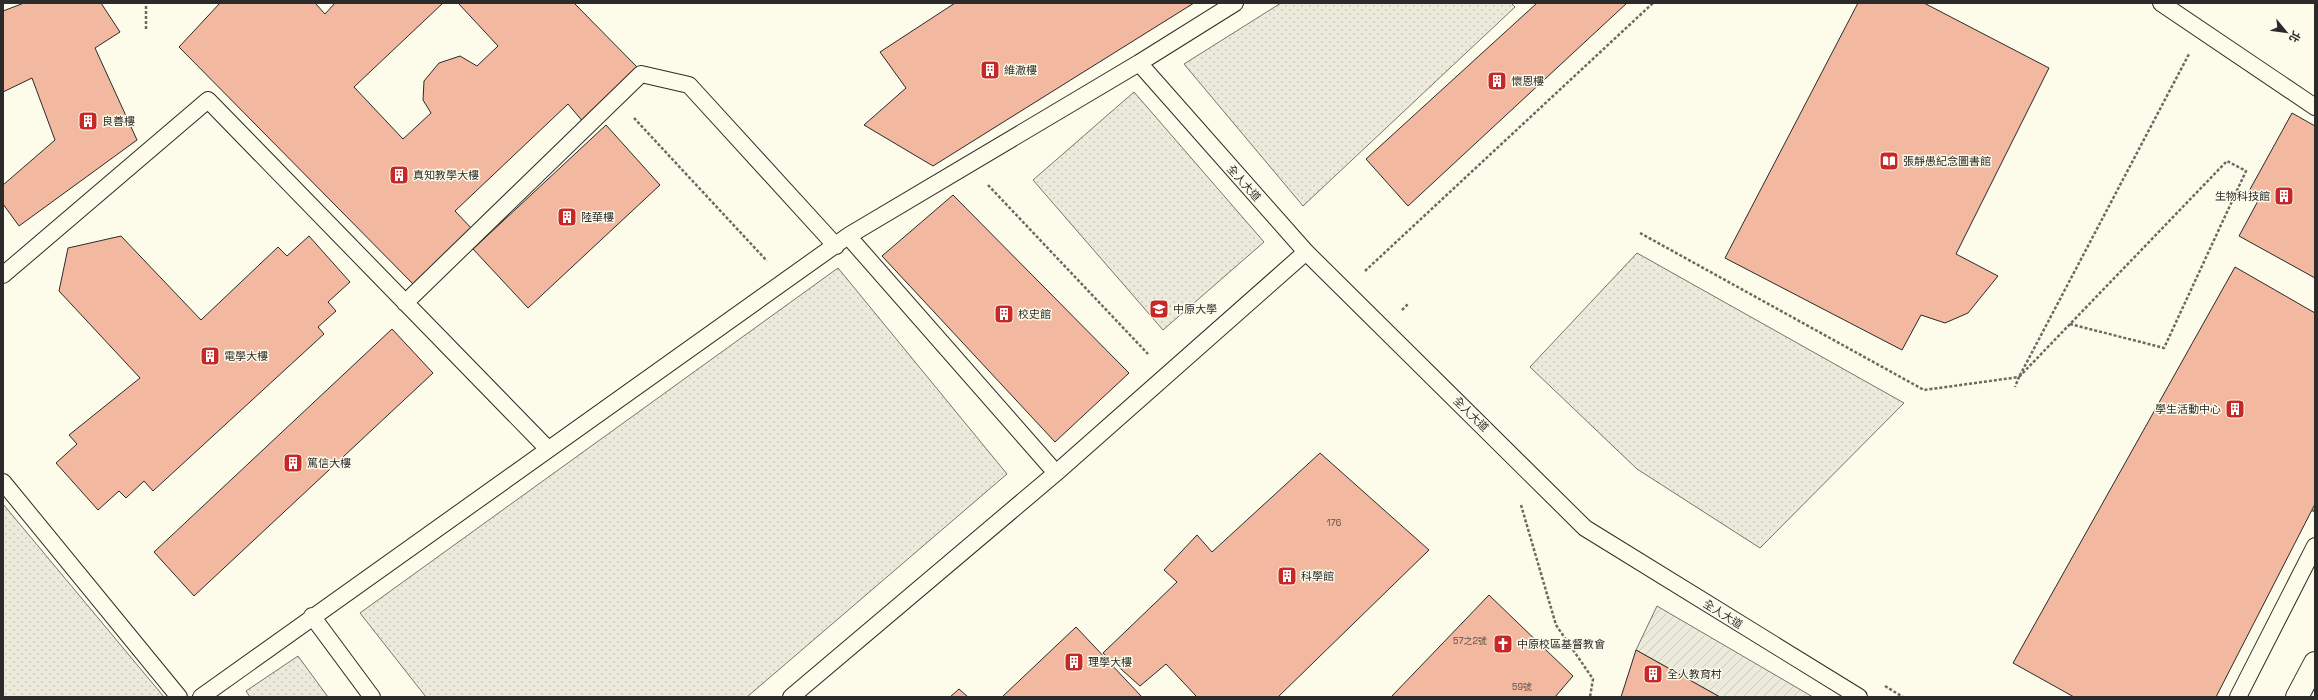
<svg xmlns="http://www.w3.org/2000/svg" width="2318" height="700" viewBox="0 0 2318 700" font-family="'Space Grotesk','Noto Sans TC',sans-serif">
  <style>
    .grass { fill: url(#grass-dots); stroke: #74746e }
    .garden { fill: url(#garden-furrows); stroke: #74746e }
    .building { fill: #f2b8a0; stroke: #2b2b2b }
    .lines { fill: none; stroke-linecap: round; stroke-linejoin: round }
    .service-casing { stroke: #2b2b2b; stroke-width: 18 }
    .tertiary-casing { stroke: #2b2b2b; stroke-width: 24 }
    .path { stroke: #6a6964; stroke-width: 2.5; stroke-dasharray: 3 2; stroke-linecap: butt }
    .service { stroke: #fdfbea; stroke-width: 16 }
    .tertiary { stroke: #fdfbea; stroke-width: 22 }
    .labels { text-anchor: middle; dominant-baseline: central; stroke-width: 3; stroke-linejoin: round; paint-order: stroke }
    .number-label { font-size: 9px; fill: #5d4e48 }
    .poi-label { font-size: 11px; fill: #2b2b2b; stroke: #fdfbea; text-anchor: start }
    .street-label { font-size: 11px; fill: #2b2b2b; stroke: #fdfbea }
  </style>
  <defs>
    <pattern id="grass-dots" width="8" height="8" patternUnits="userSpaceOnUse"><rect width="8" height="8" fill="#ecebdb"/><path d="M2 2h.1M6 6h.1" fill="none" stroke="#cbcabc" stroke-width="1.8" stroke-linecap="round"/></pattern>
    <pattern id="garden-furrows" width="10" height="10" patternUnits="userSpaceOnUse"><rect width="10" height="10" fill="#ecebdb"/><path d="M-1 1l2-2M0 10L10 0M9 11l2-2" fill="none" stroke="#cbcabc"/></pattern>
  </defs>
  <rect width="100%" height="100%" fill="#fdfbea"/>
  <path class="grass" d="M1281,3H1511L1515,7L1303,206L1184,64Z
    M1134,92L1264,242L1163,330L1033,180Z
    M1637,253L1904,403L1760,548L1637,469L1530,367Z
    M838,268L1007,474L747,697H426L360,613Z
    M3,504L164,697H3Z
    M298,656L328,697H250L246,691Z"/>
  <path class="garden" d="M1657,606L1813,697H1720L1636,650Z"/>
  <path class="building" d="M24,3H101L120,32L95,48L137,140L19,226L3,204V185L55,140L32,78L3,92V11Z
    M220,3H315L325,14L335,3H443L354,87L403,139L431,113L423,100L424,81L439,63L460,56L477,66L498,46L458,3H574L639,69L584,123L568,104L455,211L474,231L416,287L179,47Z
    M955,3H1194L933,166L864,125L906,88L880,52Z
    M1537,3H1627L1408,206L1366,159Z
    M1858,3H1924L2049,68L1956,254L1998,276L1968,313L1945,323L1921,315L1902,350L1725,258Z
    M2292,113L2315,126V278L2239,236L2259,199L2248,193Z
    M606,125L660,185L528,308L473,249Z
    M953,195L1129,373L1055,442L882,256Z
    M121,236L201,320L278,247L287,256L309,236L350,282L328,302L336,311L318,327L324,334L153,491L144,481L126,498L119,491L98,510L56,463L77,444L69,435L140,378L59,291L68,248Z
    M2235,267L2315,313V504L2216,697H2074L2013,663Z
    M392,329L433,373L194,596L154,552Z
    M1320,453L1429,550L1278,697H1197L1166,664L1140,686L1103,653L1177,582L1164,570L1197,535L1212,552Z
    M1489,595L1573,676L1555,697H1391Z
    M1076,627L1142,697H1002Z
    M1636,650L1720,697H1621Z
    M959,689L968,697H950Z"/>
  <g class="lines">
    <defs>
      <path id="service" d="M2161,3L2315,107
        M1139,63L1306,252L1585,528L1859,697
        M848,236L1056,473
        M3,275L208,100L548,449
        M405,303L641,74L689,85L836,246
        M3,482L179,697
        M312,616L372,697
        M201,697L848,236L1139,63L1235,3
        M791,697L1056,473L1306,252
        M2238,697L2315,546"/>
      <path id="tertiary" d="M2297,697L2315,663"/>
    </defs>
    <use href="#service" class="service-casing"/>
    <use href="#tertiary" class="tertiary-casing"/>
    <path class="path" d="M146,29V3
      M634,118L767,261
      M988,185L1148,354
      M1640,233L1924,390L2019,377L2015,387
      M1365,271L1653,3
      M1402,310L1409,303
      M2070,324L2164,348L2246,171L2227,161L2019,377L2189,54
      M1521,505L1556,625L1593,679L1590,697
      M2312,510L2315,511
      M1885,686L1903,697"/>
    <use href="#service" class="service"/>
    <use href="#tertiary" class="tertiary"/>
  </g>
  <defs>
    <symbol id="building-square" viewBox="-11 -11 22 22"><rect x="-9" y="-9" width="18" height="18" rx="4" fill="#c62828" stroke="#fdfbea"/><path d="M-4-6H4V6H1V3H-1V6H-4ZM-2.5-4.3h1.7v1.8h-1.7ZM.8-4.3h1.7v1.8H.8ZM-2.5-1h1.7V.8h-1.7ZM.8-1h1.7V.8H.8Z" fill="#fff"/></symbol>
    <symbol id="library-square" viewBox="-11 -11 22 22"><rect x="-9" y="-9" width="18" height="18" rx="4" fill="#c62828" stroke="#fdfbea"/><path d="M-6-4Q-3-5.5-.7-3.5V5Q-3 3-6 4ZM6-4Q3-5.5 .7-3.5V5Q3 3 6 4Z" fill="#fff"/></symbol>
    <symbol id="university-square" viewBox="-11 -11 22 22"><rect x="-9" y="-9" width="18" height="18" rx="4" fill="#c62828" stroke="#fdfbea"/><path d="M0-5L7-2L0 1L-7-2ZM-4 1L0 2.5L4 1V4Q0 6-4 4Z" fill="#fff"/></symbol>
    <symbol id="church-square" viewBox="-11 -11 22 22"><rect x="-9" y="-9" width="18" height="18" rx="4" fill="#c62828" stroke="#fdfbea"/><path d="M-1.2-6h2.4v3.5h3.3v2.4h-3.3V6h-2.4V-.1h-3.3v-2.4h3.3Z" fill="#fff"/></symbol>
  </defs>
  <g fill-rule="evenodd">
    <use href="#building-square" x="979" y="59" width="22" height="22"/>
    <use href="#building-square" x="1486" y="70" width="22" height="22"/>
    <use href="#building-square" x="77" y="110" width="22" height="22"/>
    <use href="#library-square" x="1878" y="150" width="22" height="22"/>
    <use href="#building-square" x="388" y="164" width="22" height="22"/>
    <use href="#building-square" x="2273" y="185" width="22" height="22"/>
    <use href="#building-square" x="556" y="206" width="22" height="22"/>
    <use href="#university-square" x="1148" y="298" width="22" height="22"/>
    <use href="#building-square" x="993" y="303" width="22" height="22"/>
    <use href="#building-square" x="199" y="345" width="22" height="22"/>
    <use href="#building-square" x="2224" y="398" width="22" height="22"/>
    <use href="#building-square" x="282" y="452" width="22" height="22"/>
    <use href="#building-square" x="1276" y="565" width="22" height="22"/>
    <use href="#church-square" x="1492" y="633" width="22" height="22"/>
    <use href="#building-square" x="1063" y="651" width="22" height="22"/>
    <use href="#building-square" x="1642" y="663" width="22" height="22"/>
  </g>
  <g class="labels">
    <g class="number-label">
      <text x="1334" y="523">176</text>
      <text x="1470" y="641">57之2號</text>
      <text x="1522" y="687">59號</text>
    </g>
    <g class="poi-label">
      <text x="1004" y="70">維澈樓</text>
      <text x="1511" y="81">懷恩樓</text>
      <text x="102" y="121">良善樓</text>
      <text x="1903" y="161">張靜愚紀念圖書館</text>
      <text x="413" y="175">真知教學大樓</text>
      <text x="2270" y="196" text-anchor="end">生物科技館</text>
      <text x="581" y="217">陸華樓</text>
      <text x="1173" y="309">中原大學</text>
      <text x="1018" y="314">校史館</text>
      <text x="224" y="356">電學大樓</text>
      <text x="2221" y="409" text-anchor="end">學生活動中心</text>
      <text x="307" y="463">篤信大樓</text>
      <text x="1301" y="576">科學館</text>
      <text x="1517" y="644">中原校區基督教會</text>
      <text x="1088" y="662">理學大樓</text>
      <text x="1667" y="674">全人教育村</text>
    </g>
    <g class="street-label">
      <text transform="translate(1244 183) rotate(48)">全人大道</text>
      <text transform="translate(1471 414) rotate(44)">全人大道</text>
      <text transform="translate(1723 614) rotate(32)">全人大道</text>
    </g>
  </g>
  <rect width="2318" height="700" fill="none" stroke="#2b2b2b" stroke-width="8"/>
  <g transform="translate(2286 32) rotate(119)" stroke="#fdfbea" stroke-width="3" paint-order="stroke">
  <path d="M0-3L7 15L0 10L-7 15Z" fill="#2b2b2b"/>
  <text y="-6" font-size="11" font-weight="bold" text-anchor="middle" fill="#2b2b2b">北</text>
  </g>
</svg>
